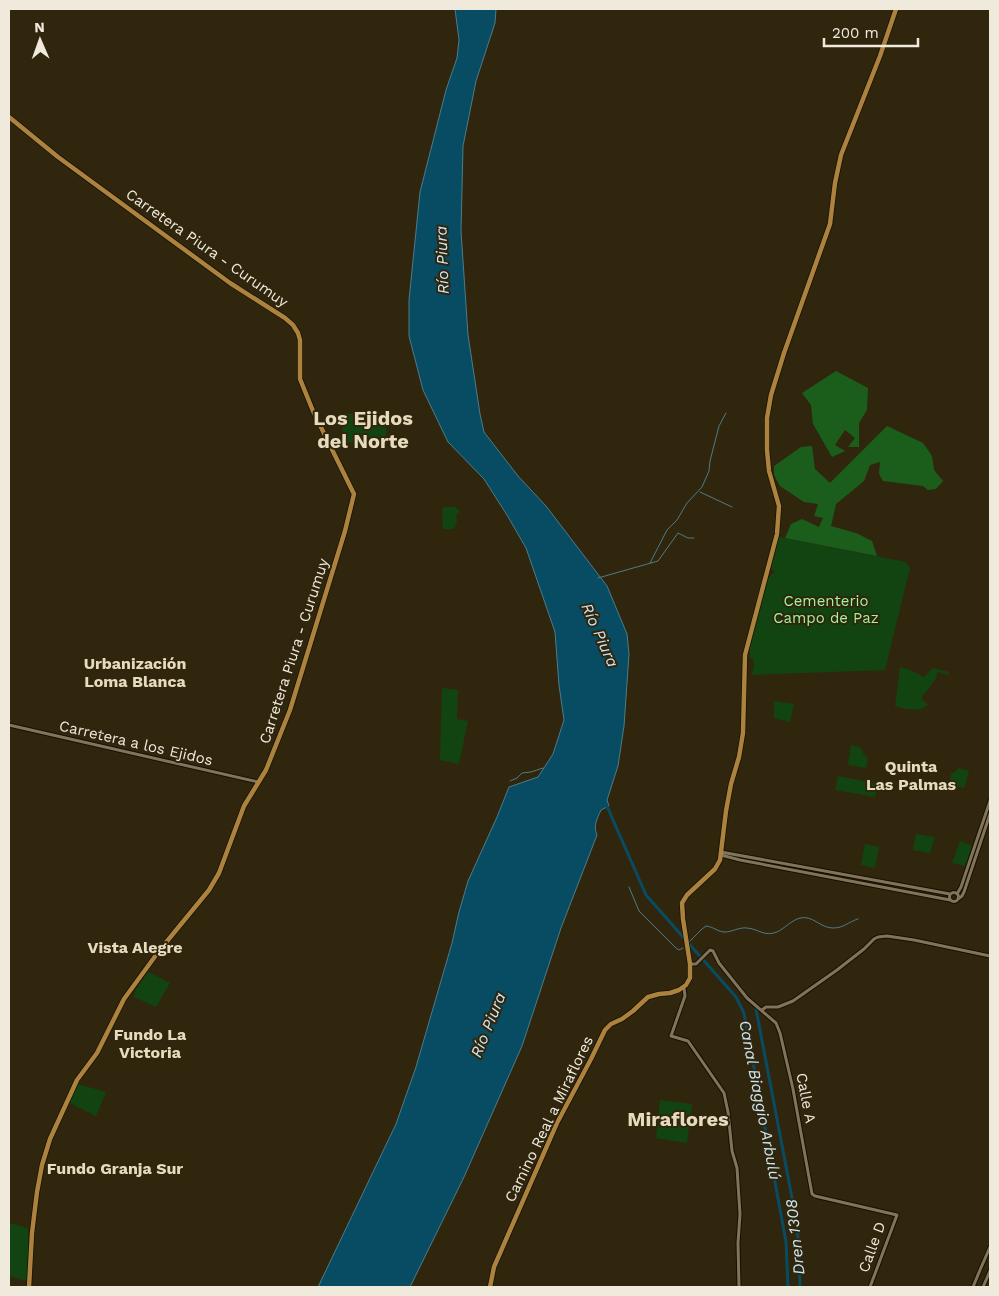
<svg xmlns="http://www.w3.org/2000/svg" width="999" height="1296" viewBox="0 0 999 1296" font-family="'Work Sans',sans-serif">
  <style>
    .green { fill: #124412 }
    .forest { fill: #1b5e1b }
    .water { fill: #084c63; stroke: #4e7b87 }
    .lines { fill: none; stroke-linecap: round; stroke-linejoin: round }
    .stream { stroke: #4e7b87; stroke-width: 1 }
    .canal { stroke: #084c63; stroke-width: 3 }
    .minor-casing { stroke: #180f00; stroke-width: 5 }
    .major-casing { stroke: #180f00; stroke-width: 6 }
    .minor { stroke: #80755a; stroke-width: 3 }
    .major { stroke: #ac823f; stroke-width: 4.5 }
    .labels { text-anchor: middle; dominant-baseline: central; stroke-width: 4; stroke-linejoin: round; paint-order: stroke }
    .street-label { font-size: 15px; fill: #f0eadc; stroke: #30260e }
    .park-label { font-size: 15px; fill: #9ef69a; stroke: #30260e }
    .water-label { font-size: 16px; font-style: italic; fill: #cee6f1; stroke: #30260e }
    .neighbourhood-label { font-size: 16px; font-weight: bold; fill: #e7dbbe; stroke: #30260e }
    .district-label { font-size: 20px; font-weight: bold; fill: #e7dbbe; stroke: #30260e }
  </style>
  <rect width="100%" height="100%" fill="#30260e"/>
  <path class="green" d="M344,413L387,419L385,447L341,441Z
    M447,507H455L460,511L456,515L457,522L453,529H443L442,508Z
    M779,537L906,562L910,568L885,670L752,675L754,664L753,659L750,658V644L769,577L775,572L771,568Z
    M900,667L910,670L924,677L933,668L949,672L948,675L938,672C935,682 927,690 921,698L928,705C917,713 907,709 895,706Z
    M442,688L458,690L457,719L468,721L459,764L440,760Z
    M774,701L794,704L790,722L774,718Z
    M851,745L861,748L864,755L868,758L866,768L848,765Z
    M959,768L969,771L964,788L949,784L951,774L956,771Z
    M838,776L878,784L875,797L835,790Z
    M916,834L935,837L930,853L913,850Z
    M960,841L972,846L965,866L952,863Z
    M865,844L879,847L875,868L861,865Z
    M148,972L170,983L156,1007L134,997L136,989Z
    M78,1084L106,1092L96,1116L70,1103Z
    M660,1100L692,1104L687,1143L656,1138Z
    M9,1223L28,1228L29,1256L27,1281L9,1276Z"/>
  <path class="forest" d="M836,371L868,388L867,410L859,423V447H848L855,438L845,430L835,445L845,451L832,457L813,424L811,405L802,393Z
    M887,426L923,443L932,456L934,470L943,481L936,489L928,490L923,486L883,481L879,474L880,462L870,465L864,481L836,504L831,526L856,533L872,541L877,556L785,538L791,524L802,519L819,527L823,518L814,516L818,504L804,502L780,486L774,475V466L801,447L812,446L815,469L830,483Z"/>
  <path class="water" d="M455,9H496L495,23L476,81L463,146L461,231L468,335L480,414L484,432L518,476L546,506L607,586L627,634L629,654L624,726L618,766L607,800L609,806L601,810C597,819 593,826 597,835L561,928L522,1046L464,1177L410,1287H318L396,1124L416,1067L452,943L459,912L468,881L497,817L509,787L538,777L553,754L564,720L559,685L555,632L526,548L507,515L484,479L448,442L423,390L409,336V300L420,192L446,90L457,58L459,40Z"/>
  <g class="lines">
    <path class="stream" d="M700,492L732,507
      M650,563L667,530L677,520L687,503L702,487L709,471L710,461L719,426L726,413
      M598,578L658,561L678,533L688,538H694
      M510,781L517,778L522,773L531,772L543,768
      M629,887L639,911L676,948L679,950L683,948
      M688,943L702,929L706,926C714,927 718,932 725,932C732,932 739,927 747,928C759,929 764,937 777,932C785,928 792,920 800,918C813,915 820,928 833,928C844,928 848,922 858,919"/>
    <path class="canal" d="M606,804L646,895L736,997L744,1013L786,1242L788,1287
      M756,1009L797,1224L799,1256L800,1287"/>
    <defs>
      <path id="minor" d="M9,725L258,782
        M721,852L950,894
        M721,855L740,860L950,900
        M949.5 897a4.5 4.5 0 1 1 9 0a4.5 4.5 0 1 1-9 0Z
        M957,894L961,887L990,801
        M958,899L962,896L964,892L990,814
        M690,964H696L710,950L713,951L719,963L747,998L776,1023L780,1033L793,1089L812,1194L815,1196L897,1215L870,1287
        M684,988L685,996L671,1036L688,1041L724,1093L728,1112L732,1151L737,1168L740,1214L738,1243L739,1287
        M762,1010L766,1007H778L793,1001L837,970L864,949L874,939L878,937L887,936L914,940L990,956
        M973,1287L980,1270L990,1247
        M983,1287L990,1271"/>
      <path id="major" d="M9,117L58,157L230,283L285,318L293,325L298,333L300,340V379L313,411L354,494L345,531L290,710L266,770L244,806L219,873L209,890L159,951L124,999L97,1053L77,1080L50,1139L42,1165L37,1192L32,1233L29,1287
        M490,1287L494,1267L557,1123L591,1059L605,1030L611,1024L622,1019L633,1011L648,997L659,994L670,993L679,990L686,985L690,978V964L683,919L682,903L687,895L715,869L720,860L726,811L731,784L739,757L743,733L745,655L777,534L779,506L769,471L767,450V418L771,395L784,353L830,224L835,183L841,155L880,56L896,9"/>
    </defs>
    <use href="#minor" class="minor-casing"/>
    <use href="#major" class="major-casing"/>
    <use href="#minor" class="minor"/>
    <use href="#major" class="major"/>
  </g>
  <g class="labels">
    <g class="street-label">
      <text transform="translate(207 248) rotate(35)">Carretera Piura - Curumuy</text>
      <text transform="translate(294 651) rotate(-72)">Carretera Piura - Curumuy</text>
      <text transform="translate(136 743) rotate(13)">Carretera a los Ejidos</text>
      <text transform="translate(806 1098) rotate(79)">Calle A</text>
      <text transform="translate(549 1119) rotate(-64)">Camino Real a Miraflores</text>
      <text transform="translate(872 1247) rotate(-70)">Calle D</text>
    </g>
    <g class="park-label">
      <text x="826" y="601">Cementerio<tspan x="826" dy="17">Campo de Paz</tspan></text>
    </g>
    <g class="water-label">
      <text transform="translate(442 260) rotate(-92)">Río Piura</text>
      <text transform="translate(600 635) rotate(66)">Río Piura</text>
      <text transform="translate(488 1025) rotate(-68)">Río Piura</text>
      <text transform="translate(760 1100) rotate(79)">Canal Biaggio Arbulú</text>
      <text transform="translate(795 1237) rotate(-96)">Dren 1308</text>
    </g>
    <g class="neighbourhood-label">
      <text x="135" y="663">Urbanización<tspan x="135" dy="18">Loma Blanca</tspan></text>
      <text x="911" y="766">Quinta<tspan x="911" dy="18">Las Palmas</tspan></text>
      <text x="135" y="947">Vista Alegre</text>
      <text x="150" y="1034">Fundo La<tspan x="150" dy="18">Victoria</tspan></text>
      <text x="115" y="1168">Fundo Granja Sur</text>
    </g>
    <g class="district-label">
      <text x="363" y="418">Los Ejidos<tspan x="363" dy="23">del Norte</tspan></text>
      <text x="678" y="1119">Miraflores</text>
    </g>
  </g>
  <rect width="999" height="1296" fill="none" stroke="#f0eadc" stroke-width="20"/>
  <g transform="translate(40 40) rotate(358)" stroke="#30260e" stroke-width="4" paint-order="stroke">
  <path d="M0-4L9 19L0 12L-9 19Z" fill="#f0eadc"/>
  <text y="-8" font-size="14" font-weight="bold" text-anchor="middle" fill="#f0eadc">N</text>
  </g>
  <path d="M824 38v8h94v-8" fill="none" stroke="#f0eadc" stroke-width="2.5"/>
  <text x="832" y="38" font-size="15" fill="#f0eadc" stroke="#30260e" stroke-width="4" paint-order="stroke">200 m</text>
</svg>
